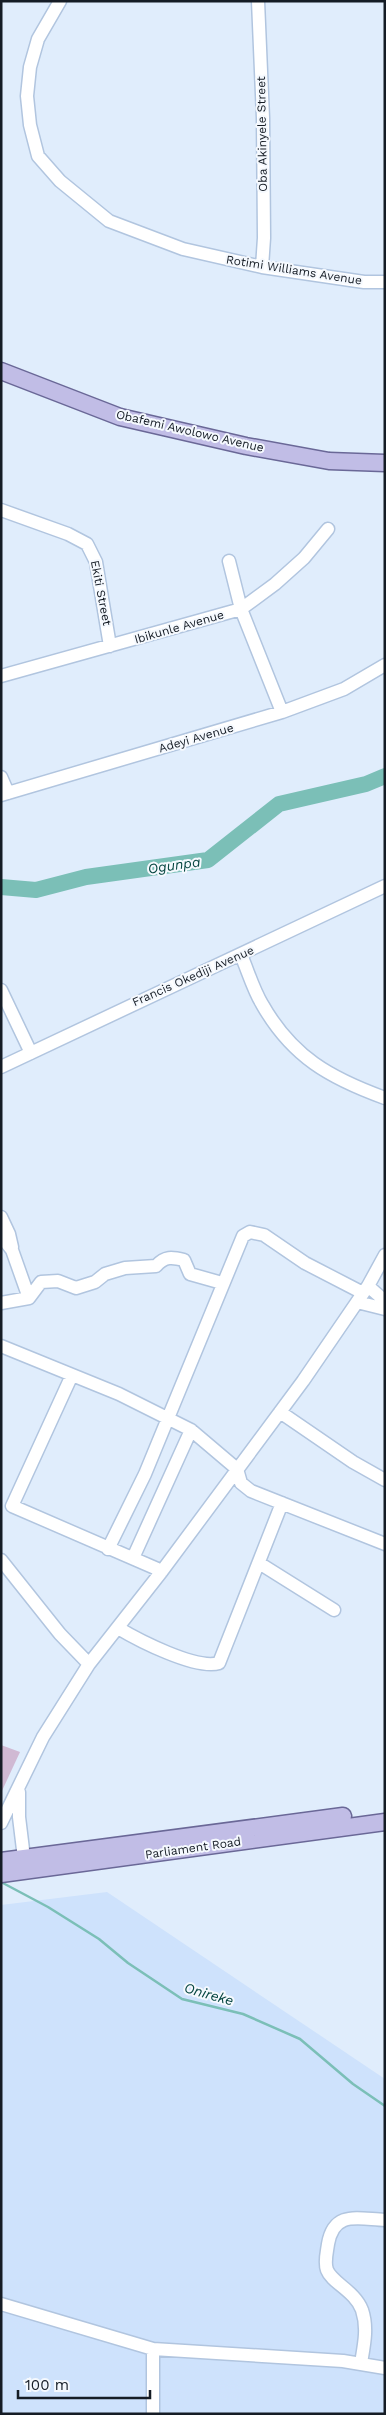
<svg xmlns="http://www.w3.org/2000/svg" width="386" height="2415" viewBox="0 0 386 2415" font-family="'Work Sans',sans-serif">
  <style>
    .built { fill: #cee2fc }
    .green { fill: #d0b9d3 }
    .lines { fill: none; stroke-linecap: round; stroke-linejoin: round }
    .stream { stroke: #7bbfb7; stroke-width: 2.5 }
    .river { stroke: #7bbfb7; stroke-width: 16 }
    .minor-casing { stroke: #b1c5df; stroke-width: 15 }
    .major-casing { stroke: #6a6897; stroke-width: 19 }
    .minor { stroke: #fff; stroke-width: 12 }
    .major { stroke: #c1bde6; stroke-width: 16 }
    .labels { text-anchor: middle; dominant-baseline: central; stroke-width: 4; stroke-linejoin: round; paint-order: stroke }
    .street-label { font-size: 12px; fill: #151c25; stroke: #f5f9fe }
    .water-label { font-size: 14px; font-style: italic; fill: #064641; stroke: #f5f9fe }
  </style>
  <rect width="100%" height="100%" fill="#e0edfc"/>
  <path class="built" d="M107,1892L385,2079V2414H1V1905Z"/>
  <path class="green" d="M1,1745L20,1752L1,1793Z"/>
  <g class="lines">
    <path class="stream" d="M1,1882L48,1907L99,1939L128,1963L182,1999L243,2014L300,2039L353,2084L385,2106"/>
    <path class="river" d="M1,887L36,890L86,877L208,860L279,804L366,784L385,776"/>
    <defs>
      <path id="minor" d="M60,1L38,39L30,67L27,96L30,125L38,156L60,181L109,221L183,249L262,267L364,282H385
        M258,1L263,118L264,238L262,267
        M1,510L68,534L87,544L96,562L110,646
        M229,561L241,609L282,712
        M1,676L241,609L275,584L304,558L328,529
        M1,777L8,793
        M1,795L282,712L344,689L385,665
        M241,955C248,971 253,989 262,1004C292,1057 330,1078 385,1098
        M1,990L31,1053
        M1,1067C129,1006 257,947 385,886
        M1,1217L9,1234L12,1247
        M1,1236L12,1250L29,1298
        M368,1286L385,1301
        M357,1302L385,1309
        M1,1303L29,1298L41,1282L58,1281L76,1288L95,1282L105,1274L125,1268L156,1266C165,1256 172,1257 184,1260L190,1274L222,1283
        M1,1346L119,1394L191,1430L237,1469L241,1483L251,1491L385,1544
        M72,1375L12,1506L162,1571
        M280,1412L353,1462L385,1480
        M108,1549L145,1474L243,1236L250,1232L264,1235L305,1263L363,1293
        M133,1558L191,1430
        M1,1560L60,1634L89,1664
        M259,1563L334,1610
        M118,1628C138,1640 196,1670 219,1663L282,1503
        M19,1792V1817L25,1866
        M1,1823L43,1737L89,1664L162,1571L303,1381L368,1286L385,1255
        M1,2304L153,2349L343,2361L385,2368
        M361,2363C364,2345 368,2328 362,2310C355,2291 332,2283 327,2270C324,2262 327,2252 328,2244C334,2210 358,2219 385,2220
        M153,2414V2349"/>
      <path id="major" d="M1,371L120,417L246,446L329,461L385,463
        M1,1861L343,1816
        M1,1874L385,1822"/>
    </defs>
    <use href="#minor" class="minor-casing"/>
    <use href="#major" class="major-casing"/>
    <use href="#minor" class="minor"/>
    <use href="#major" class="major"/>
  </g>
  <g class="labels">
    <g class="street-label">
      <text transform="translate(262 134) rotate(-91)">Oba Akinyele Street</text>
      <text transform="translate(294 270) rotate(9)">Rotimi Williams Avenue</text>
      <text transform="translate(190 431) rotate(13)">Obafemi Awolowo Avenue</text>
      <text transform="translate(101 593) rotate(79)">Ekiti Street</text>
      <text transform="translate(179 627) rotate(-16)">Ibikunle Avenue</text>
      <text transform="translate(196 738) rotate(-16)">Adeyi Avenue</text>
      <text transform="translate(193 976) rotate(-24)">Francis Okediji Avenue</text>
      <text transform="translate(193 1848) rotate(-8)">Parliament Road</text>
    </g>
    <g class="water-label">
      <text transform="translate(174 865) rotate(-8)">Ogunpa</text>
      <text transform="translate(209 1994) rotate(16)">Onireke</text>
    </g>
  </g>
  <rect width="386" height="2415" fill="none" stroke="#151c25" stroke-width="5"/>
  <path d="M18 2390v8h132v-8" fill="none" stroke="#151c25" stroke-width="2.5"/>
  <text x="25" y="2390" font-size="15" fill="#151c25" stroke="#f5f9fe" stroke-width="4" paint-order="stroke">100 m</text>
</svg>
